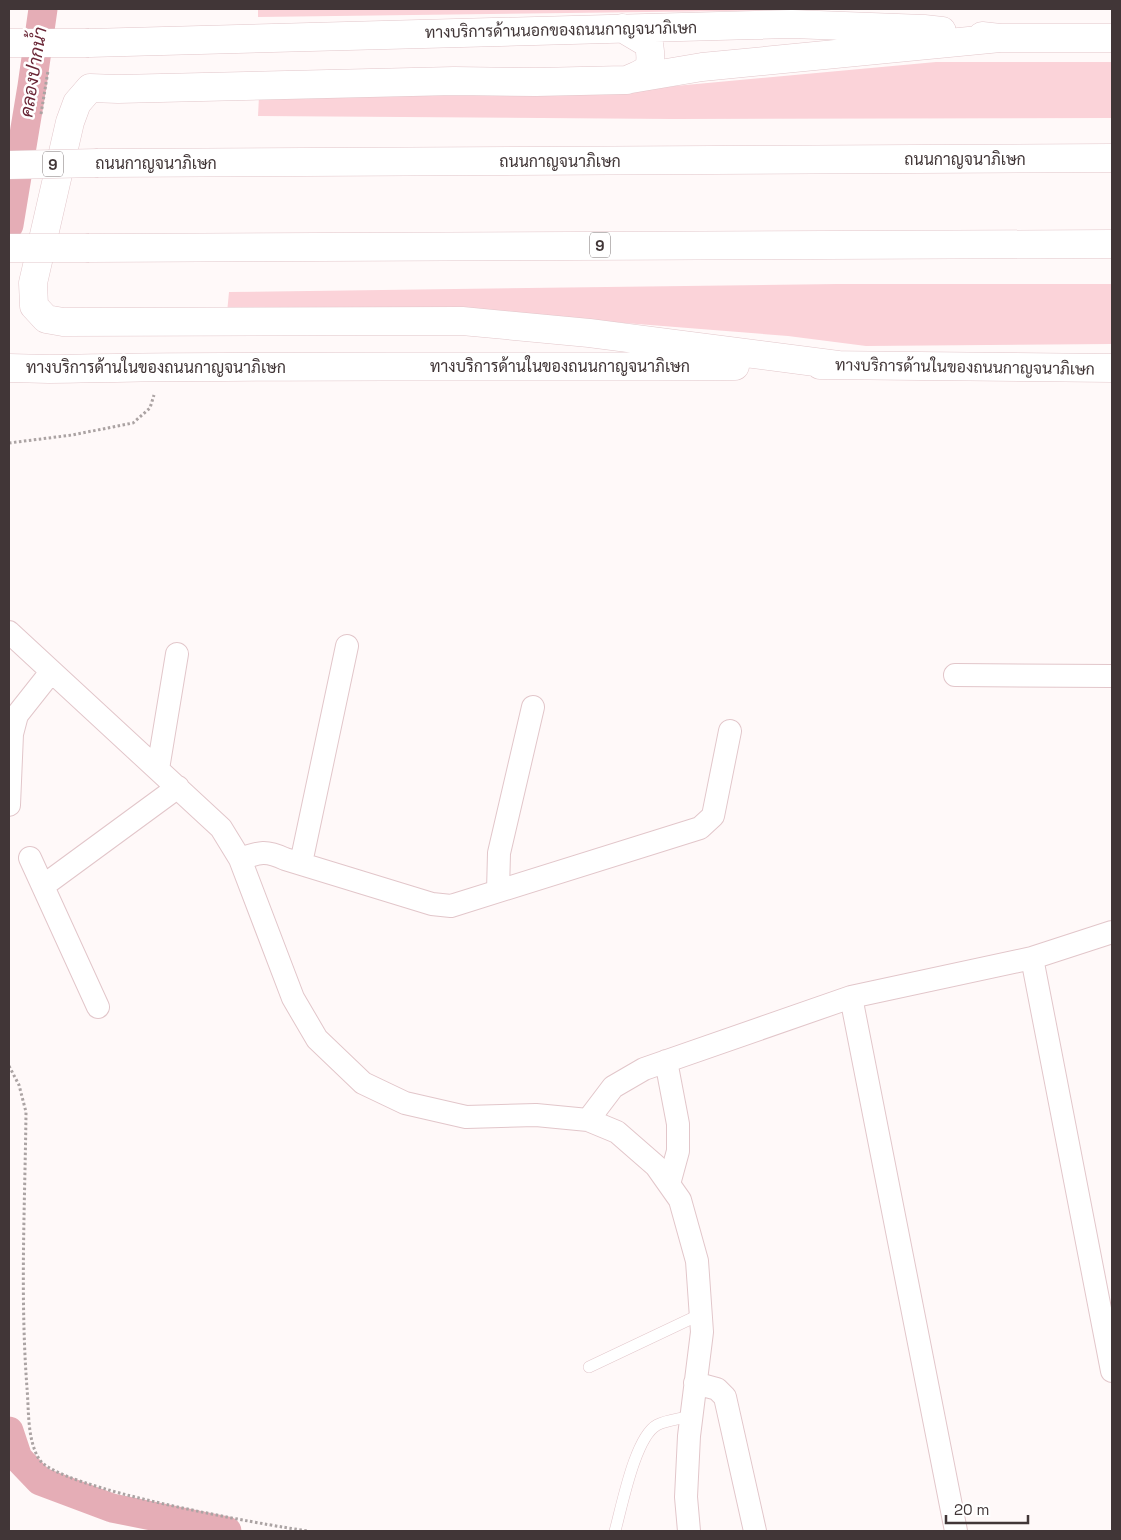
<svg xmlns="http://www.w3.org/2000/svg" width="1121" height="1540" viewBox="0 0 1121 1540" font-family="'Space Grotesk',Sarabun,sans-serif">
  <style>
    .green { fill: #fbd3d9 }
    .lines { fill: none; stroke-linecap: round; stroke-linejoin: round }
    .canal { stroke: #e5adb6; stroke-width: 29 }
    .service-casing { stroke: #e2c6ca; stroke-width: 12 }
    .minor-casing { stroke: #e2c6ca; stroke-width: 24 }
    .secondary-casing { stroke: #e2c6ca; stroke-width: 29 }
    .motorway-casing { stroke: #e2c6ca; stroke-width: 29 }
    .path { stroke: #aba3a3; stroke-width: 3; stroke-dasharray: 2.5 2.5; stroke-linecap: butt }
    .service { stroke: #fff; stroke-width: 11 }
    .minor { stroke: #fff; stroke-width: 22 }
    .secondary { stroke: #fff; stroke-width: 28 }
    .motorway { stroke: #fff; stroke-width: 28 }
    .secondary-bridge-casing { stroke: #e2c6ca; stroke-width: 29; stroke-linecap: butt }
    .motorway-bridge-casing { stroke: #e2c6ca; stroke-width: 29; stroke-linecap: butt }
    .secondary-bridge { stroke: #fff; stroke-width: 28 }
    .motorway-bridge { stroke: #fff; stroke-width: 28 }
    .labels { text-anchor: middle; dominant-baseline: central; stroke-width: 5; stroke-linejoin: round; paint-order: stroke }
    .shield { fill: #fff; stroke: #7a7273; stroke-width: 1 }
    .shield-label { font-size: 15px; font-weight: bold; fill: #413637 }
    .street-label { font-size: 16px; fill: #413637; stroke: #fff }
    .water-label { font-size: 18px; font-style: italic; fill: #6a2737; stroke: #fff }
  </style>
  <rect width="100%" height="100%" fill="#fff9f9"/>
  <path class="green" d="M258,9H878L258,17Z
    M936,62H1112V118L673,119L258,116L259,96L632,90Z
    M837,284H1112V344L866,346L788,336L536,316L227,313L229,292Z"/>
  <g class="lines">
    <path class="canal" d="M9,225L32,86L43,9
      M9,1431L18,1458L40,1481L112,1508L227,1531"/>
    <defs>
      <path id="service" d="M589,1367L701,1314
        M615,1531C622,1506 635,1437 657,1425C666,1420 680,1419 691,1416"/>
      <path id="minor" d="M9,632L221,828L240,859L293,998L317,1039L363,1083L405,1103L466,1117L536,1115L588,1120L617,1132L656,1166L680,1200L697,1261L702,1332L689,1436L686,1497L689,1531
        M955,675L1112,676
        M158,769L177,654
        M9,805L12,734L17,715L51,672
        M30,858L98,1007
        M240,859C260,852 266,850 285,859L432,904L451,906L700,828L713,816L730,731
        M301,863L347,646
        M43,886L178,787
        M498,891L499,853L533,707
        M1032,958L1112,1371
        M851,997L956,1531
        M666,1061L678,1124V1151L669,1184
        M588,1120L613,1087L644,1069L851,997L1032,958L1112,932
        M695,1383L717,1389L725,1397L755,1531"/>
      <path id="secondary" d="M622,28L649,44C653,70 649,70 627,80
        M982,36L1000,38H1112
        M89,43L792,24L924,29L942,31
        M820,365L1112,368
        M838,365L589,333L462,321L63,322L46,319L34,306L33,283L70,122L77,103L90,88L118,89L454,81L536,82L625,80L702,67L1000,38
        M9,368L49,369C278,364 506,368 735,366"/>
      <path id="motorway" d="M98,163L1112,158
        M89,248L1112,244"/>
    </defs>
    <use href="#service" class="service-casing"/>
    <use href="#minor" class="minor-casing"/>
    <use href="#secondary" class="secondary-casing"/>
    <use href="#motorway" class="motorway-casing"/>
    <path class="path" d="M41,114L48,71
      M9,443L72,435L133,423L150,408L154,395
      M9,1066L19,1085L26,1112C25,1204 20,1296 27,1388C29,1411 27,1439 39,1459C58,1489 265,1525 308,1531"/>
    <use href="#service" class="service"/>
    <use href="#minor" class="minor"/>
    <use href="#secondary" class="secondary"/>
    <use href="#motorway" class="motorway"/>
    <defs>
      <path id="secondary-bridge" d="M9,43H89"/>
      <path id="motorway-bridge" d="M9,165L98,163
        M9,248H89"/>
    </defs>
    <use href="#secondary-bridge" class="secondary-bridge-casing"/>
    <use href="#motorway-bridge" class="motorway-bridge-casing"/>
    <use href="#secondary-bridge" class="secondary-bridge"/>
    <use href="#motorway-bridge" class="motorway-bridge"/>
  </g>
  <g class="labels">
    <g class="shield">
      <rect x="43" y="151.5" width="20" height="25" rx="4"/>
      <rect x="590" y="232.5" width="20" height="25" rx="4"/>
    </g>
    <g class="shield-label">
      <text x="53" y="164">9</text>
      <text x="600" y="245">9</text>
    </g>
    <g class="street-label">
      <text transform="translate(561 30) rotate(-1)">ทางบริการด้านนอกของถนนกาญจนาภิเษก</text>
      <text x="965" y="159">ถนนกาญจนาภิเษก</text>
      <text x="560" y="161">ถนนกาญจนาภิเษก</text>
      <text x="156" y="163">ถนนกาญจนาภิเษก</text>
      <text x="560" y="366">ทางบริการด้านในของถนนกาญจนาภิเษก</text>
      <text x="156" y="367">ทางบริการด้านในของถนนกาญจนาภิเษก</text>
      <text transform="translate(965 367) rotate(1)">ทางบริการด้านในของถนนกาญจนาภิเษก</text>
    </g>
    <g class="water-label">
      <text transform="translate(33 72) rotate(-81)">คลองปากน้ำ</text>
    </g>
  </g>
  <rect width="1121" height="1540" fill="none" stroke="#413637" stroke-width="20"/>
  <path d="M946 1515v8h82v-8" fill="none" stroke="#413637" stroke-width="2.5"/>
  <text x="954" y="1515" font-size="15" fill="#413637" stroke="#ffffff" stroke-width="4" paint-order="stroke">20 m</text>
</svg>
